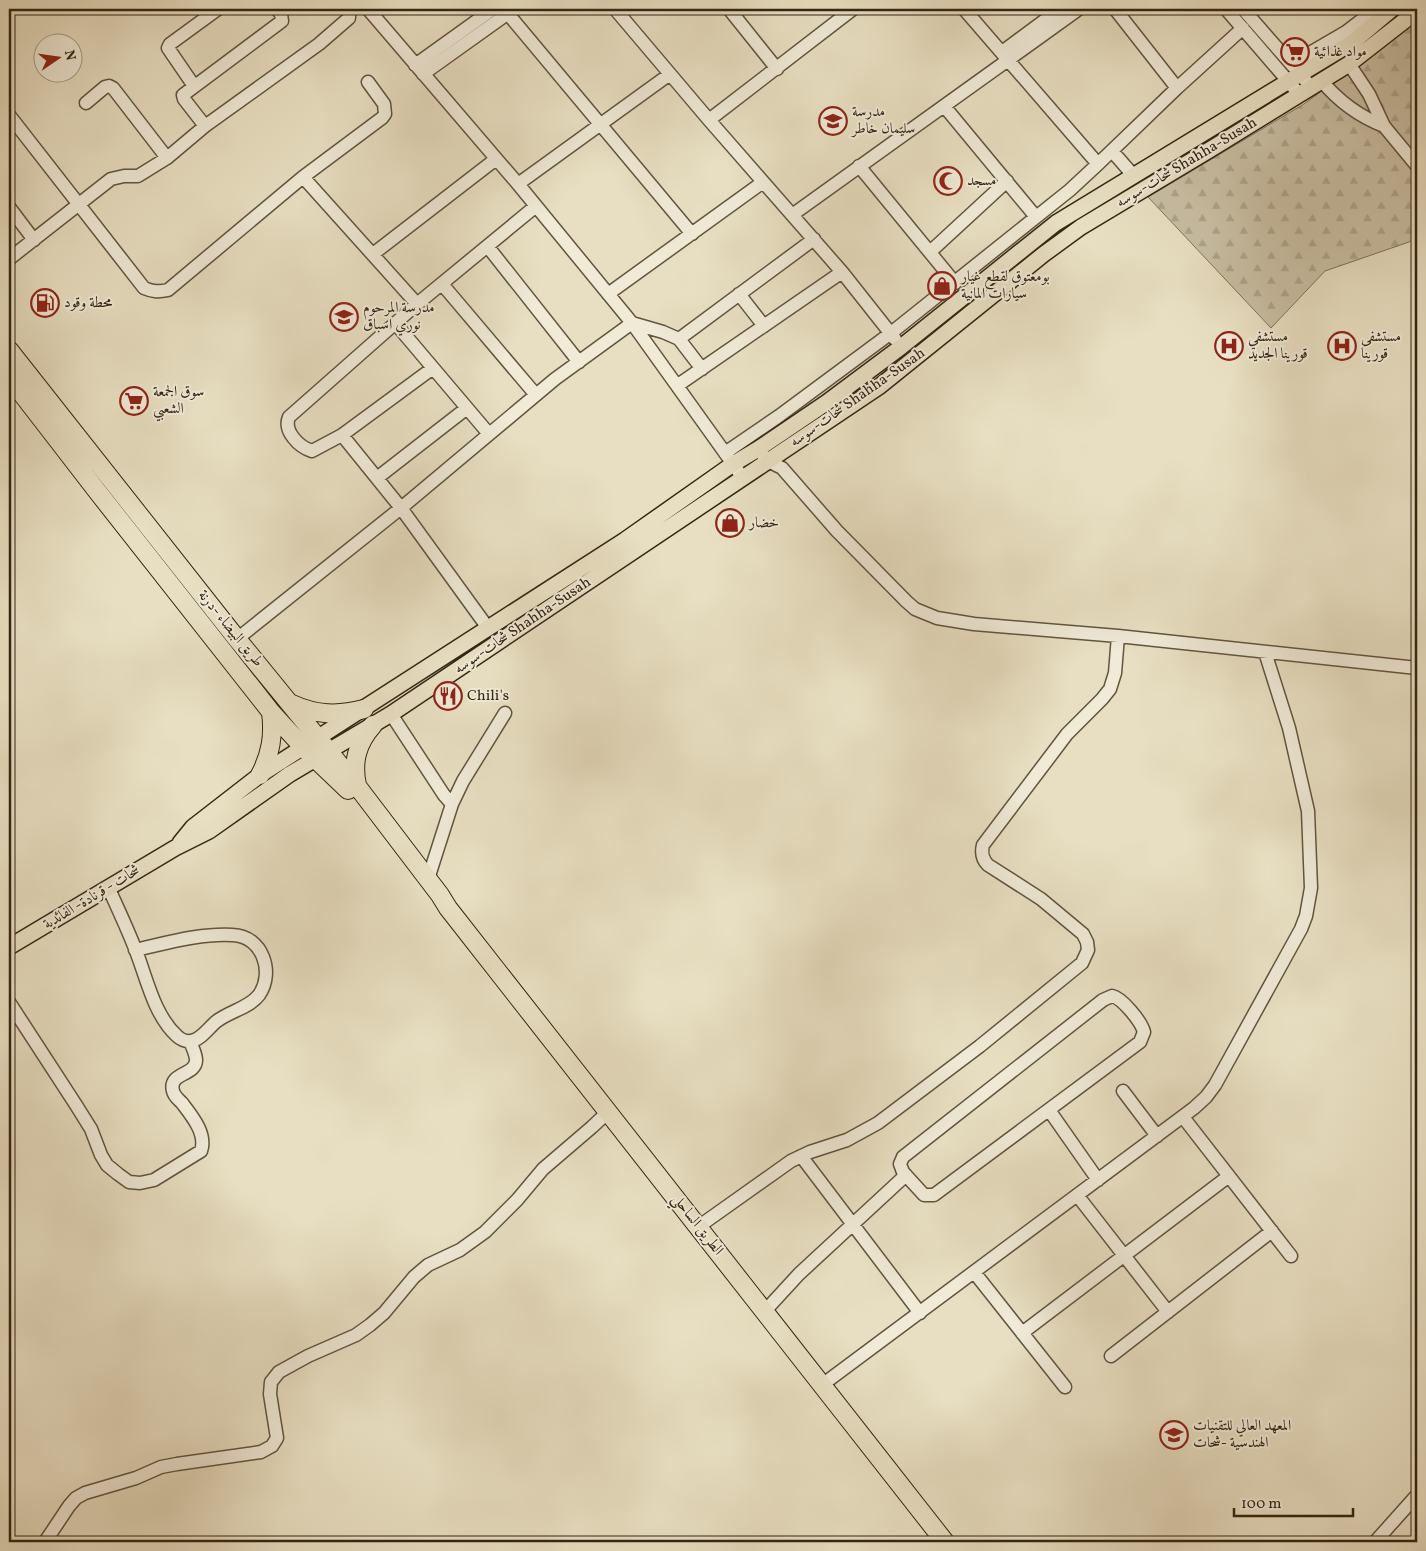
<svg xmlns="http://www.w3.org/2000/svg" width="1426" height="1551" viewBox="0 0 1426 1551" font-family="Vollkorn,Amiri,serif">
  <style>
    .forest { fill: url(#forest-firs); stroke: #7e725c }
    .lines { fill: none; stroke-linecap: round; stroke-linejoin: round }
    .minor-casing { stroke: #61543f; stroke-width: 15 }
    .major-casing { stroke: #342513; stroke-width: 18 }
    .highway-casing { stroke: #342513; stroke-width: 20 }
    .minor { stroke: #f0ead7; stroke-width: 12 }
    .major { stroke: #e8dfc2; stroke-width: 15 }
    .highway { stroke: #e8dfc2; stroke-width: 18 }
    .labels { text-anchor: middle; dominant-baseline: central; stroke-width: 4; stroke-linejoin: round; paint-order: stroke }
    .poi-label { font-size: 15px; fill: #342513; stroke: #f0ead7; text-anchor: start }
    .street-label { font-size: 15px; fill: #342513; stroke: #f0ead7 }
  </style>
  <defs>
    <pattern id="forest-firs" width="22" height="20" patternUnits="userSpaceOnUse" patternTransform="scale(1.25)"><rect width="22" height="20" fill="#c9bfa4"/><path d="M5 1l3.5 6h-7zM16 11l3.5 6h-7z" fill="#ada48c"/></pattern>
  </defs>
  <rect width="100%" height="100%" fill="#e8dfc2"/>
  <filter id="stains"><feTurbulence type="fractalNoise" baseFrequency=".004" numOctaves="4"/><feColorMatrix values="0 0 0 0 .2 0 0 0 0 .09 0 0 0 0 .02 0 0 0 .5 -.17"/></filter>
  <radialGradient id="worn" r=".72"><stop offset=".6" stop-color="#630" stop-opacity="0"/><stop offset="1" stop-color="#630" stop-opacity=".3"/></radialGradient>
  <path class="forest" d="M1417,21V237L1409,242L1325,271L1271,328L1148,197L1304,104Z"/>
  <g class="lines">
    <defs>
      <path id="minor" d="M368,9L518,184L632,323L743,478
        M504,9L692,234
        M615,9L709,120L842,272L895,339
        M729,9L777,69
        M964,9L1098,164
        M1115,9L1177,88
        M1226,9L1300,95
        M1243,9L1306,81
        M1002,52L1060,9
        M1291,64L1346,32L1376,9
        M1349,64L1369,94L1384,126L1417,166
        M415,65L493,9
        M423,74L514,9
        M1321,80C1339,102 1358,116 1384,126
        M194,86L168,48L170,44L218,9
        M86,103L105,87L109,86L113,88L167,158
        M944,106L1036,217
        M9,115L144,288C153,292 159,292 168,290L303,177L382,118L385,114L384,104L368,82
        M709,120L853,9
        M205,126L184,99L183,95L282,21L281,14L277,9
        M1112,151L1133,175
        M859,166L955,283
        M303,177L417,304
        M518,184L670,74
        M9,207L34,240
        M792,215L1079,9
        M488,247L579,362
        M930,252L1007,181
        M373,254L496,159
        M9,259L111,179L124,176H138L167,158L205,126L319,44L349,18V9
        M442,284L536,395
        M608,294L763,182
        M739,294L764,326
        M395,323L489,434
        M679,339L814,239
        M433,368L342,435L312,451C299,447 283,431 289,417L417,304L536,206
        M678,385L842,272
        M342,435L401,508L488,628
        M758,449L768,461L782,468L837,531L906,601L915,609L937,618L974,624L1118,636L1417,668
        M725,453L779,416L891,333L1070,190L1098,164L1177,88L1243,28
        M377,478L467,408
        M237,639L401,508L555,379L632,323L663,332L679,339L702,369
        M391,714L444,795L452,804L463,781L505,713
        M428,879L452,804
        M109,889C118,909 128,930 136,951C147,979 154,1015 177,1036C180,1039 186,1042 191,1041C201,1040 209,1027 217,1021C230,1011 249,1008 259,995C275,972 262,936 233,935C200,933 167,943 135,950
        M1112,996C1122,998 1141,1021 1144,1032L1140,1042L934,1195H924L903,1172L900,1164L903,1157L1103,1000Z
        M9,1002L76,1105L91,1129L101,1155L107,1165L118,1174L129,1182L140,1183L154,1180L201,1151C207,1134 192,1116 182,1103C178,1099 174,1096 173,1091C168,1072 196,1076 196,1060C196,1054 192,1047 190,1041
        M1123,1091L1157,1136
        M1049,1110L1098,1180
        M1183,1117L1291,1256
        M801,1156L920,1313
        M1077,1195L1168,1312
        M698,1227L791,1161L810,1152L847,1140L878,1123L980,1046L1082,963L1088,950L1087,942L1083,934L1041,899L988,865C982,859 981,853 983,845L1067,734L1102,699L1110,689L1115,673L1118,636
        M974,1272L1065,1387
        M765,1311L799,1274L906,1175
        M1022,1333L1229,1176
        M1111,1356L1272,1231
        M822,1385L1194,1108L1206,1097L1215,1085L1301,929L1306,916L1311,888L1308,811L1289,728L1265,652
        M45,1542L69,1506L76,1498L85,1493L136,1478L161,1467L177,1464L261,1452L272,1446L277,1438L270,1394L271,1382L279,1372L308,1356L356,1335L370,1325L384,1313L414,1277L428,1265L460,1250L485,1232L517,1200L543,1169L592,1127L608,1112
        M1375,1542L1417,1495"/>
      <path id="major" d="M180,843L193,827L260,775L625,540L733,464L758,449L826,403L901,347L1056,223L1353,42L1392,9
        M9,947L175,848L209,831L290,774L391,714L880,386L1044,254L1081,227L1211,149L1349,64L1417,11"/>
      <path id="highway" d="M9,350L237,639L357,786L440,895L448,908L945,1542
        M9,377L97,491L271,712L303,747L348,790
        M292,704C316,715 338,716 364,709
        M260,775C271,754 274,735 271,712
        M357,785C352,762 357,743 373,725"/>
    </defs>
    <use href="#minor" class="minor-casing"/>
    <use href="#major" class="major-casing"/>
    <use href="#highway" class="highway-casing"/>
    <use href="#minor" class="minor"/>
    <use href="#major" class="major"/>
    <use href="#highway" class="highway"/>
  </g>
  <defs>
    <symbol id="supermarket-ring" viewBox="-11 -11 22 22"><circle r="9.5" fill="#f0ead7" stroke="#8f2418" stroke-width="1.5"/><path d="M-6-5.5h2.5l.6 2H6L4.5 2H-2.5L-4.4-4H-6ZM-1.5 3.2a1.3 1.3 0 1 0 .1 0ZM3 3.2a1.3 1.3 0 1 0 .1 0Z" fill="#8f2418"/></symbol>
    <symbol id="school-ring" viewBox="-11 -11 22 22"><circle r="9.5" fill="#f0ead7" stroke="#8f2418" stroke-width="1.5"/><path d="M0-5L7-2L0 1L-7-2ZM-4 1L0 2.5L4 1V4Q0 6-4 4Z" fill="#8f2418"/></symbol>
    <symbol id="mosque-ring" viewBox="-11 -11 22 22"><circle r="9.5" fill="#f0ead7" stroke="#8f2418" stroke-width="1.5"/><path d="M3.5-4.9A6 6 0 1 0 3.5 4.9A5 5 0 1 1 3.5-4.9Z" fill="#8f2418"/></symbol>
    <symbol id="shop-ring" viewBox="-11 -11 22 22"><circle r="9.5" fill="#f0ead7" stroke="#8f2418" stroke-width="1.5"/><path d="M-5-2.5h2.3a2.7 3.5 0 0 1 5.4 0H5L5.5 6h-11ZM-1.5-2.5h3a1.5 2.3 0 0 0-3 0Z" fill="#8f2418"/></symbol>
    <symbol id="fuel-ring" viewBox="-11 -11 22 22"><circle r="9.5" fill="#f0ead7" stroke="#8f2418" stroke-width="1.5"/><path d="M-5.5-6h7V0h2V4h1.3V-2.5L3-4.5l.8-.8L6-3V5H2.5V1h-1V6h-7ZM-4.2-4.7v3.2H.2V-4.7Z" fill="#8f2418"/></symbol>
    <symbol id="hospital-ring" viewBox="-11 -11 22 22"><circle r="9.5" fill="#f0ead7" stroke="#8f2418" stroke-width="1.5"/><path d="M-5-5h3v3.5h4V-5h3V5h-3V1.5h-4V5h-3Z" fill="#8f2418"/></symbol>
    <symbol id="restaurant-ring" viewBox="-11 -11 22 22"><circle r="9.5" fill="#f0ead7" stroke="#8f2418" stroke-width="1.5"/><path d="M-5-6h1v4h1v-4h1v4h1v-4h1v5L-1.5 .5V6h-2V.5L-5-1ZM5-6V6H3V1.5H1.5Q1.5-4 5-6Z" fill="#8f2418"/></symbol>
    <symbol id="university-ring" viewBox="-11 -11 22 22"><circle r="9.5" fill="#f0ead7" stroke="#8f2418" stroke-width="1.5"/><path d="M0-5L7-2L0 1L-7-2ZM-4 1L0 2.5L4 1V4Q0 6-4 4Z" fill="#8f2418"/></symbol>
  </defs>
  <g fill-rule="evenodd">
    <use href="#supermarket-ring" x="1279" y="36" width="32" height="32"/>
    <use href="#school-ring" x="817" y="105" width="32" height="32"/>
    <use href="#mosque-ring" x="932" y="165" width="32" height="32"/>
    <use href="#shop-ring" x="926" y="270" width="32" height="32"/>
    <use href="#fuel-ring" x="29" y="287" width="32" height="32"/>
    <use href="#school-ring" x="328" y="301" width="32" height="32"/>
    <use href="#hospital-ring" x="1213" y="330" width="32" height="32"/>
    <use href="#hospital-ring" x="1326" y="330" width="32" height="32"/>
    <use href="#supermarket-ring" x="118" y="385" width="32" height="32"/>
    <use href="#shop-ring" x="714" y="507" width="32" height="32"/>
    <use href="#restaurant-ring" x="432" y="680" width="32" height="32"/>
    <use href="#university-ring" x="1158" y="1419" width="32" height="32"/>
  </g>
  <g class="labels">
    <g class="poi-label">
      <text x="1314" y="52">مواد غذائية</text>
      <text x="852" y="112">مدرسة<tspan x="852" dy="17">سليمان خاطر</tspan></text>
      <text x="967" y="181">مسجد</text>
      <text x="961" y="277">بومعتوق لقطع غيار<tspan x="961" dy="17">سيارات المانية</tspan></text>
      <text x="64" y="303">محطة وقود</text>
      <text x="363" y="308">مدرسة المرحوم<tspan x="363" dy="17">نوري اسباق</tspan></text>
      <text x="1248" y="337">مستشفي<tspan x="1248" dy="17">قورينا الجديد</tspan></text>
      <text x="1361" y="337">مستشفى<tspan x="1361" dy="17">قورينا</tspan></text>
      <text x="153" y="392">سوق الجمعة<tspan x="153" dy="17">الشعبي</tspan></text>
      <text x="749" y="523">خضار</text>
      <text x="467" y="696">Chili's</text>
      <text x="1193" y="1426">المعهد العالي للتقنيات<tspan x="1193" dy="17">الهندسية -شحات</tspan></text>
    </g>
    <g class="street-label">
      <text transform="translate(1187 163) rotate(-31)">شحات-سوسه Shahha-Susah</text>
      <text transform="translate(858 398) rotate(-35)">شحات-سوسه Shahha-Susah</text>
      <text transform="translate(523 626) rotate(-34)">شحات-سوسه Shahha-Susah</text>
      <text transform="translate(230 629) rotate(51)">طريق البيضاء -درنة</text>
      <text transform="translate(92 898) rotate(-31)">شحات - قرنادة- الفائدية</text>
      <text transform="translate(697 1225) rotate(52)">الطريق الساحلي</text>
    </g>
  </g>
  <rect width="1426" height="1551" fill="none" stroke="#e8dfc2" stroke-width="30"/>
  <rect x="10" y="10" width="1406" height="1531" fill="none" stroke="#342513" stroke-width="2.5"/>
  <rect x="15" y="15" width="1396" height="1521" fill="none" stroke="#342513"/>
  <g transform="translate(58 58) rotate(77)"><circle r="24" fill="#f0ead7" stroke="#a59b89"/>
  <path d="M0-4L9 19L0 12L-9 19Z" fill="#8f2418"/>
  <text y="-8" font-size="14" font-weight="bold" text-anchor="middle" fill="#342513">N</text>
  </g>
  <path d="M1234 1508v8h119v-8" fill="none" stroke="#342513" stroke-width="2.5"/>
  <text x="1241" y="1508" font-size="15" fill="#342513" stroke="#f0ead7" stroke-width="4" paint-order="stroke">100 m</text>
  <rect width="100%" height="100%" filter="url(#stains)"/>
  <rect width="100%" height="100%" fill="url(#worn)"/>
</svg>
